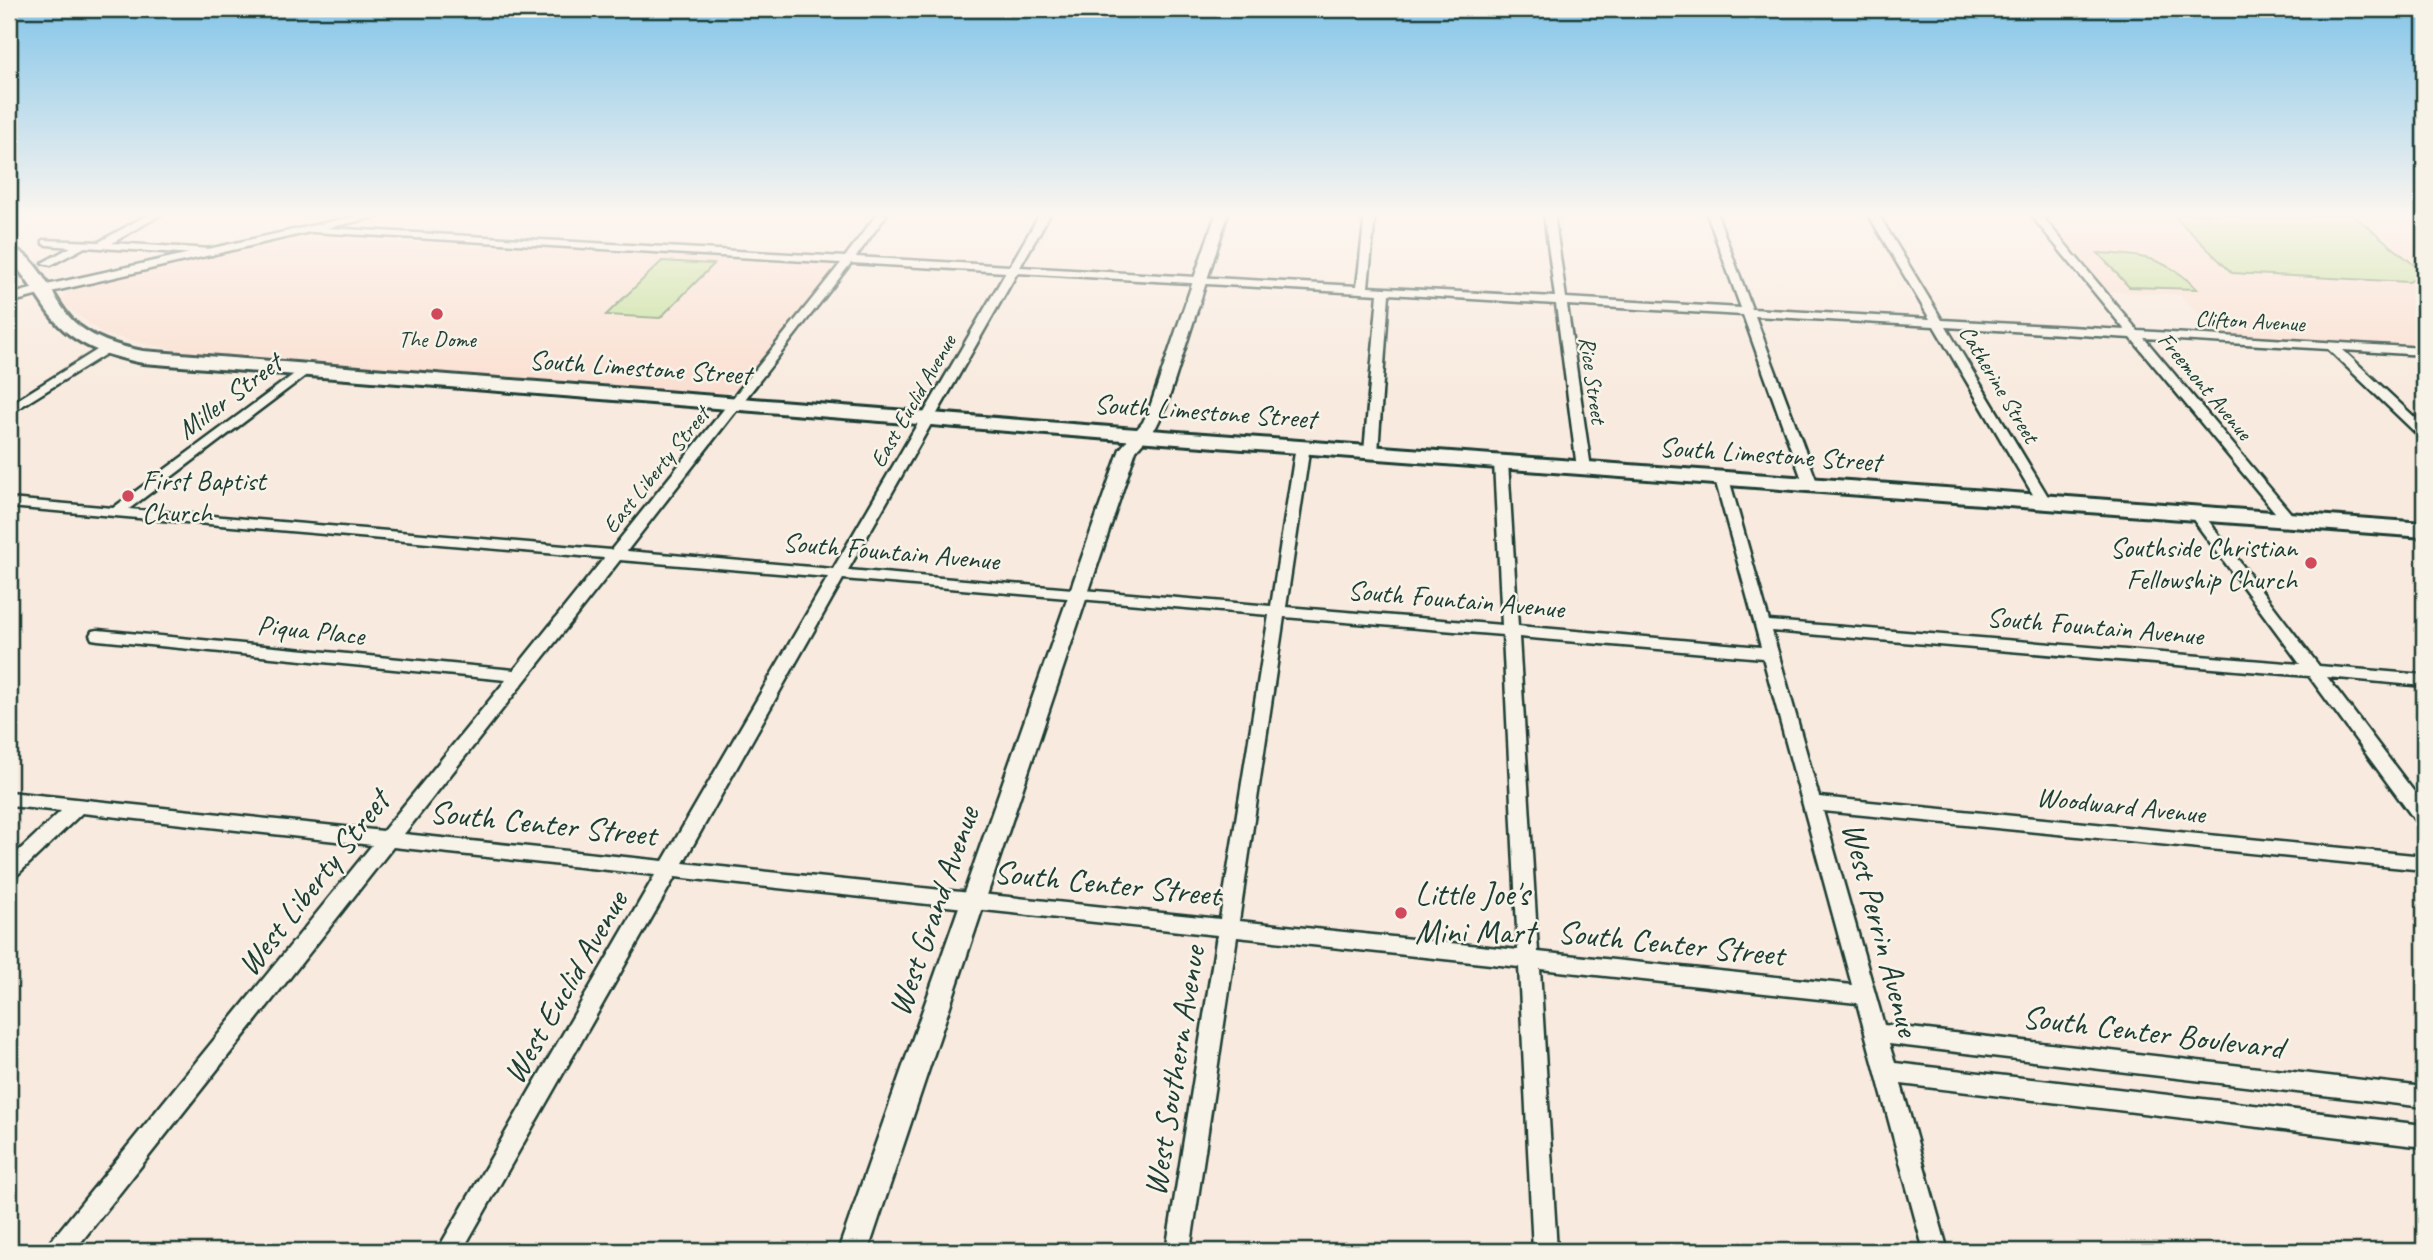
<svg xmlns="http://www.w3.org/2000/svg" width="2433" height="1260" viewBox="0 0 2433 1260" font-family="Caveat,sans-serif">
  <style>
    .built { fill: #fadfd1 }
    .green { fill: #c1df97; stroke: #708e66; stroke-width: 2 }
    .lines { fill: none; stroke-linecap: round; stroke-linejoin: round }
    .minor-casing { stroke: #1f3d34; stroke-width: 5 }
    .tertiary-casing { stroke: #1f3d34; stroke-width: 5 }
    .secondary-casing { stroke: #1f3d34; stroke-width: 5 }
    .primary-casing { stroke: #1f3d34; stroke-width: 6 }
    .minor { fill: #f7f3e8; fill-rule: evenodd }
    .tertiary { fill: #f7f3e8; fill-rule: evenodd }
    .secondary { fill: #f7f3e8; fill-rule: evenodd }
    .primary { fill: #f7f3e8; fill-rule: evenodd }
    .poi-dot { fill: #d1495b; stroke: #f7f3e8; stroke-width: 2.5 }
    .labels { text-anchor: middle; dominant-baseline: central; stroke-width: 5; stroke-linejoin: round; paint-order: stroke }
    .far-street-label { font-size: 23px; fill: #1f3d34; stroke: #f7f3e8 }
    .far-poi-label { font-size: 23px; fill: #1f3d34; stroke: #f7f3e8 }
    .street-label { font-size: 28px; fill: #1f3d34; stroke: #f7f3e8 }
    .poi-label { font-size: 28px; fill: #1f3d34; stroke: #f7f3e8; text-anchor: start }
    .near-street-label { font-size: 33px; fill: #1f3d34; stroke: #f7f3e8 }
    .near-poi-label { font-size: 33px; fill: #1f3d34; stroke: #f7f3e8; text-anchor: start }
  </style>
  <rect width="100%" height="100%" fill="#f8eade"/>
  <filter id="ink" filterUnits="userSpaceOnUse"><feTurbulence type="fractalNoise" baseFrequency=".0143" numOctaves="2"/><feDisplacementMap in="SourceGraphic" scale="14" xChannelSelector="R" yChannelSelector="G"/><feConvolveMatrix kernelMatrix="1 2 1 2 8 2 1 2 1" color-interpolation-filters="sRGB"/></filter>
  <g filter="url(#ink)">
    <path class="built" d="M2035,214H2424V351L2224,340L2180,295L2099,291Z
      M310,235L833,263L837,266L738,389L721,394L196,355L103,334L66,306L62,299L66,292L84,285Z"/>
    <path class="green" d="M2172,214H2352L2424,273L2409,282L2232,273Z
      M2098,253C2141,255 2166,257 2197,289L2129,287Z
      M662,261L714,264L660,318L606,315Z"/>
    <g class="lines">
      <defs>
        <path id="minor" d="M149,214H162L112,243L212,249L217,252L212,255L85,247L51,265L42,263L71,247L47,245L43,244V240L99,242Z
          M877,214H887L856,257L1010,266L1040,214H1050L1020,267L1357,286L1365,214H1375L1368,287L1555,297L1544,214H1554L1566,298L1741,308L1707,214H1717L1752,309L1930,319L1868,214H1878L1942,320L2125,330L2030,214H2040L2138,331L2424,348V355L2343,350L2424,426V437L2419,436L2328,349L2144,338L2294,517L2296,520L2289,524L2284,523L2131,338L1946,327L2052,503L2045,507L2038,503L1934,326L1755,316L1818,485L1811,489L1804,485L1743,315L1567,305L1591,468L1584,472L1577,468L1556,304L1389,294L1378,452L1371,456L1364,452L1378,294L1017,273L848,570L1271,606L1296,446L1303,442L1310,446L1286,607L1502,625L1494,462L1501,458L1508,462L1518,626L1761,647L1715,479L1722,475L1729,479L1769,621L2300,664L2189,514L2191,511H2201L2319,666L2424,675V686L2327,677L2424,805V825L2417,823L2309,676L1772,631L1819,797L2424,856V870L1823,811L1884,1025L2424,1087V1107L1889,1044L1895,1063L2424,1125V1147L1901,1084L1948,1251H1924L1857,1003L1540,969L1557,1251H1533L1519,967L1237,937L1190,1251H1166L1217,935L675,877L462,1251H437L655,875L393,847L74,1251H47L50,1242L372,845L82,813L16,876L9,878V860L61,811L9,806V792L383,831L506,680L98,640L92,639L90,635L92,631L98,630L514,670L604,558L9,507V499L113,508L305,366L311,370L309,373L129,509L611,550L841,263L313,232L309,231V227L845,257ZM851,263L1006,272L833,569L627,551ZM620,560L828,577L663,861L404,834ZM843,579L1269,615L1220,919L683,863ZM1284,617L1503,635L1518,950L1239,921ZM1519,637L1763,658L1852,985L1538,952Z
          M105,345L109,346V352L9,414V405Z"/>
        <path id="tertiary" d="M365,214H388L42,294L35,290L42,286Z
          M1216,214H1228L1166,407L1156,427L1136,450L868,1251H838L1120,449L1143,422L1150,407Z"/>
        <path id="secondary" d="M42,286L49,290L47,293L9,303V295Z"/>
        <path id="primary" d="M9,247C40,255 52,300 73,321C93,339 117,346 143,351L1123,428L2424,523V537L1123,440L143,363C103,355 69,344 45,308C33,291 24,273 9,260Z"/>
      </defs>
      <use href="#minor" class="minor-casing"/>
      <use href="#tertiary" class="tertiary-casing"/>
      <use href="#secondary" class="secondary-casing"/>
      <use href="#primary" class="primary-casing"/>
      <use href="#minor" class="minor"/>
      <use href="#tertiary" class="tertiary"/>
      <use href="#secondary" class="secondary"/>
      <use href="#primary" class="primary"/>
    </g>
  </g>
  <linearGradient id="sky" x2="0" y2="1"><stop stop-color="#84c5e9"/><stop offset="0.55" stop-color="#fcf6f0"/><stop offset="1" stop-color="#fcf6f0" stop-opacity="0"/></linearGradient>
  <rect width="2433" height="391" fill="url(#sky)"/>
  <g class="poi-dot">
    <circle cx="437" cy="314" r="7"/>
    <circle cx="128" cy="496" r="7"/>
    <circle cx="2311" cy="563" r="7"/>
    <circle cx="1401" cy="913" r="7"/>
  </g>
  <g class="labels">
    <g class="far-street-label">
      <text transform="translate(2250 321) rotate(3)">Clifton Avenue</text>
      <text transform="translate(1593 380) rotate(82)">Rice Street</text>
      <text transform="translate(1999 384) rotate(59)">Catherine Street</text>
      <text transform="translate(2205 386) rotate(50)">Freemont Avenue</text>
      <text transform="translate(913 401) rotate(-60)">East Euclid Avenue</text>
      <text transform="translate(656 470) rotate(-51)">East Liberty Street</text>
    </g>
    <g class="far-poi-label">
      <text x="437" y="339">The Dome</text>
    </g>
    <g class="street-label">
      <text transform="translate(640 367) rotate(4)">South Limestone Street</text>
      <text transform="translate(229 396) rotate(-37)">Miller Street</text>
      <text transform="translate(1205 411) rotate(4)">South Limestone Street</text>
      <text transform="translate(1770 454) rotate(4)">South Limestone Street</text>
      <text transform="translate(891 551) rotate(5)">South Fountain Avenue</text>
      <text transform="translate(1456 599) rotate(5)">South Fountain Avenue</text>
      <text transform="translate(2095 626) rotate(5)">South Fountain Avenue</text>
      <text transform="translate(311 630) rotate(6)">Piqua Place</text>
      <text transform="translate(2121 805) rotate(6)">Woodward Avenue</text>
    </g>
    <g class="poi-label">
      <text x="142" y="480">First Baptist<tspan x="142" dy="32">Church</tspan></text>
      <text x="2297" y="547" text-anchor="end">Southside Christian<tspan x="2297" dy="32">Fellowship Church</tspan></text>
    </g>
    <g class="near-street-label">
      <text transform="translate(543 823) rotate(6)">South Center Street</text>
      <text transform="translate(313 883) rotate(-52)">West Liberty Street</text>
      <text transform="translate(1107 883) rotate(6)">South Center Street</text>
      <text transform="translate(933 911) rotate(-71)">West Grand Avenue</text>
      <text transform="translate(1881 929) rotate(75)">West Perrin Avenue</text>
      <text transform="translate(1671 943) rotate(6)">South Center Street</text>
      <text transform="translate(565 987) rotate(-60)">West Euclid Avenue</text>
      <text transform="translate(2153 1032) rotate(7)">South Center Boulevard</text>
      <text transform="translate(1174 1071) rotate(-81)">West Southern Avenue</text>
    </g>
    <g class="near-poi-label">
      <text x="1415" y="894">Little Joe's<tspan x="1415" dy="38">Mini Mart</tspan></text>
    </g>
  </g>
  <rect width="2433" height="1260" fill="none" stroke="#f7f3e8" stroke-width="35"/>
  <rect x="18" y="18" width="2398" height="1225" fill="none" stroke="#1f3d34" stroke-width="2.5" filter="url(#ink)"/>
</svg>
